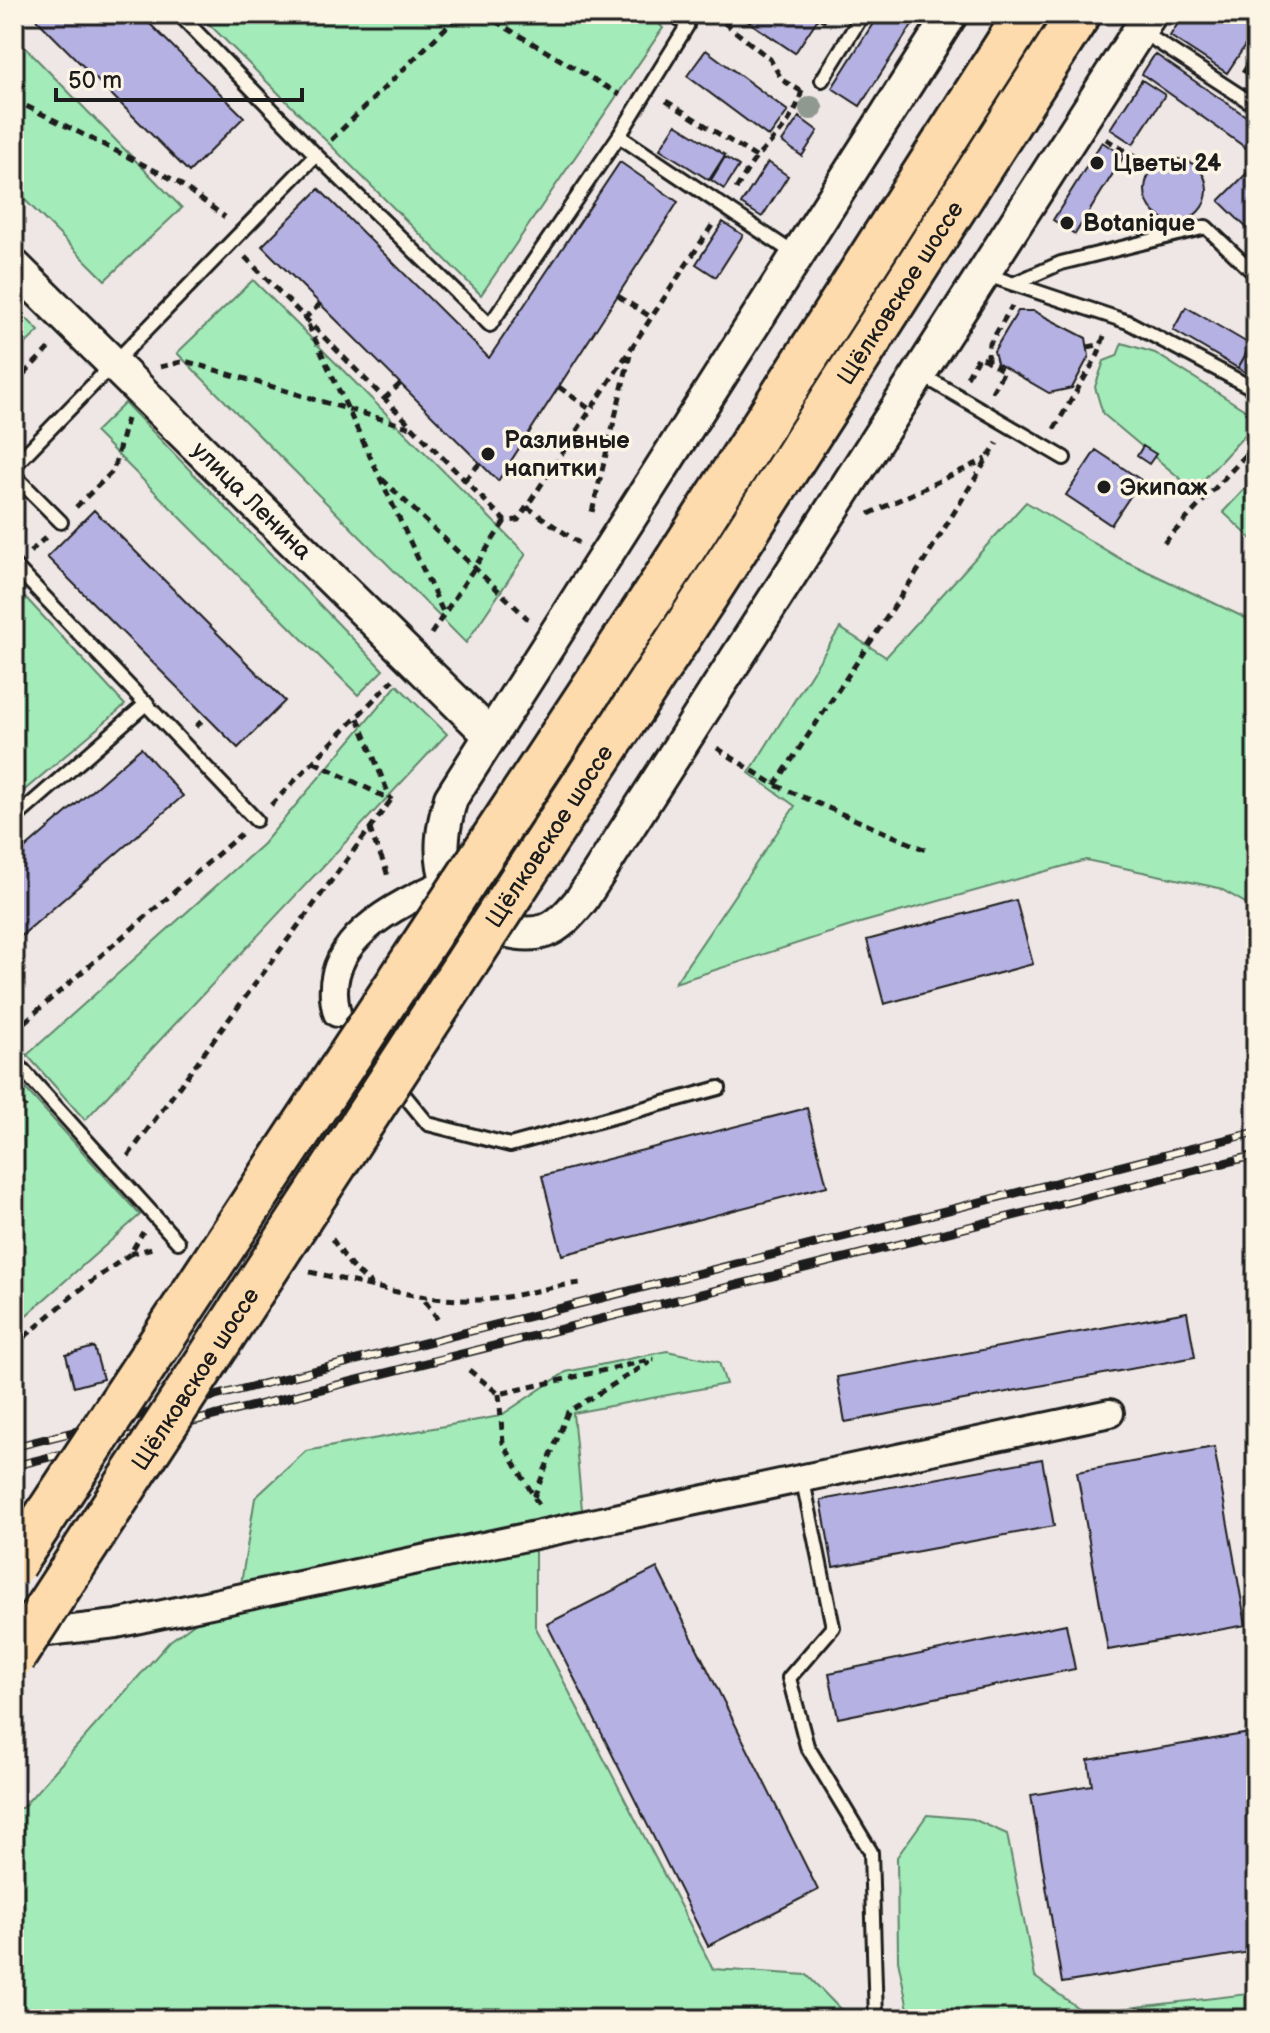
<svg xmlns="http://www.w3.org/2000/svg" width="1270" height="2033" viewBox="0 0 1270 2033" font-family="'Balsamiq Sans',sans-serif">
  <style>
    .green { fill: #a3ebb9; stroke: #60846a; stroke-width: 2 }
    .building { fill: #b5b1e3; stroke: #1c1c1c; stroke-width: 2 }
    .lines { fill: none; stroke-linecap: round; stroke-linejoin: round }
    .service-casing { stroke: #1c1c1c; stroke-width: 18 }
    .minor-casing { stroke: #1c1c1c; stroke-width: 32 }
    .tertiary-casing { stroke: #1c1c1c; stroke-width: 38 }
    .primary-casing { stroke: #1c1c1c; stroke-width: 48 }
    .path { stroke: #1c1c1c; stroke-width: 5; stroke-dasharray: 8 6; stroke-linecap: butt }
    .service { stroke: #fcf5e5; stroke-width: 12 }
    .minor { stroke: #fcf5e5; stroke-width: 26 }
    .tertiary { stroke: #fcf5e5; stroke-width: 32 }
    .primary { stroke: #fedbac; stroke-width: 42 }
    .rail-casing { stroke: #1c1c1c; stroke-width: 9 }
    .rail { stroke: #fcf5e5; stroke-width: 6; stroke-dasharray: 18; stroke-linecap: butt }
    .primary-bridge-casing { stroke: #1c1c1c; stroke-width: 48; stroke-linecap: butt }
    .primary-bridge { stroke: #fedbac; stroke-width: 42 }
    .tree { fill: #909990 }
    .poi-dot { fill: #1c1c1c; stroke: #fcf5e5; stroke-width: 3 }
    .labels { text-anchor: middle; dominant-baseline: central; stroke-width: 7; stroke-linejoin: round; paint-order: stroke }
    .poi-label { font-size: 24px; font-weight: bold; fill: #1c1c1c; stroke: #fcf5e5; text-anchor: start }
    .street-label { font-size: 24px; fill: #1c1c1c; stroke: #fcf5e5 }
  </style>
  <rect width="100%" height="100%" fill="#eee7e5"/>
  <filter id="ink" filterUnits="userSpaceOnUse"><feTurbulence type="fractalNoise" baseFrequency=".0125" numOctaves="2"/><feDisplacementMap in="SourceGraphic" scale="16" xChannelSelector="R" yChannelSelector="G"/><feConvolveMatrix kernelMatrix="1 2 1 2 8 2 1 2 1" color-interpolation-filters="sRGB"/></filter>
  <g filter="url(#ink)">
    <path class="green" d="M199,14H649L663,28L481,295Z
      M14,36L182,208L105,280L14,189Z
      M253,280L526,554L466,643L177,353Z
      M14,306L39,331L14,355Z
      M1122,343L1155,353L1256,417V423L1194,490L1103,414L1095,387L1104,361L1117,356Z
      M125,403L383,670L358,695L95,432Z
      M1256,477V543L1223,512Z
      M1026,502L1119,558L1256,623V909L1219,888L1086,860L860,923L675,983L795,806L749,773L840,628L886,657Z
      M14,585L125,705L14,799Z
      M397,685L447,734L85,1120L27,1055L263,844Z
      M14,1076L140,1215L14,1326Z
      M667,1351L719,1362L726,1384L573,1413L584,1531L535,1542V1626L713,1969L807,1975L846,2015V2019H109L14,2010V1808H22L170,1641L240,1590L255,1498L306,1451L500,1416L566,1372Z
      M927,1815L973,1819L1007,1834L1035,1977L1085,2013L1256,1993V2019H910L898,1960L897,1857Z"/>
    <path class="building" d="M31,14H140L244,117L189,172Z
      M737,14H821L795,53Z
      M879,14H919L860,106L832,88Z
      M1184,14H1256V29L1227,73L1170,36Z
      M706,50L788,111L769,137L687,76Z
      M1155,54L1256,123V155L1142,74Z
      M1142,80L1165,95L1133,144L1110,129Z
      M799,117L818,131L802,156L782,142Z
      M676,124L725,155L709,180L660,149Z
      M1102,142L1124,156L1075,234L1053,220Z
      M725,157L739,166L724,189L711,180Z
      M1145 190a31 31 0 1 1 62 0a31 31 0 1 1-62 0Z
      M620,162L678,202L498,481L262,246L319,189L489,358Z
      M768,162L788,176L762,217L741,204Z
      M1247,173L1256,182V237L1219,201Z
      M723,222L743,235L716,277L696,264Z
      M1186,307L1251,345L1238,368L1173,330Z
      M1018,311H1034L1086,338L1089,356L1072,388L1049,393L997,363L994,351Z
      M1253,341L1256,342V378L1238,368Z
      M1143,446L1156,454L1149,464L1137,456Z
      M1096,450L1141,480L1111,525L1066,495Z
      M94,510L285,701L238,748L47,557Z
      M141,748L183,796L14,942V858Z
      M1016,900L1033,964L884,1004L867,940Z
      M807,1108L827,1186L562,1255L542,1176Z
      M1187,1312L1195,1357L845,1422L837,1377Z
      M94,1347L103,1379L74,1387L66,1355Z
      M1214,1447L1246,1625L1108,1650L1077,1472Z
      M1042,1459L1054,1526L833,1567L821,1500Z
      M657,1568L818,1890L708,1946L547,1624Z
      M1066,1624L1075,1669L838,1718L829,1673Z
      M1256,1732V1951L1062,1983L1031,1795L1092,1785L1088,1760Z"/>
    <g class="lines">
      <defs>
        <path id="service" d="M179,14L316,155L490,325L619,136L687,26L675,14
          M1141,31L1256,106
          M822,80L863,14
          M619,136L796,255
          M984,274L1128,322L1256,390
          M1013,284L1061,263L1206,227L1256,275
          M922,375L1064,458
          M14,466L316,155
          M14,475L61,522
          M14,565L256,820
          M14,819L147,703
          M337,1013L428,1124L510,1145L719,1088
          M14,1060L178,1242
          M803,1481L833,1627L789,1678L807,1746L871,1852L876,2019"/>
        <path id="minor" d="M337,1013C317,942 395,905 448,882
          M22,1635L116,1624L1110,1413"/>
        <g id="tertiary">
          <path d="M951,14L451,798C443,825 438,854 448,882C461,915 511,942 545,931C560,926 572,911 582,899L1150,14"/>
          <path id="s1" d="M14,266L491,736"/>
        </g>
        <g id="primary">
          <path d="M669,572L1026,14"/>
          <path id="s2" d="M706,596L1079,14"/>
        </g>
      </defs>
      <use href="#service" class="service-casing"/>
      <use href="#minor" class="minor-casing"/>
      <use href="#tertiary" class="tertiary-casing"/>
      <use href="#primary" class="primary-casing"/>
      <path class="path" d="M483,14L620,95
        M713,14L770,59L782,80L801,91
        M819,17L831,25
        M1243,73L1256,53
        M14,100L176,181L225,217
        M666,101L756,157
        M1106,139L1152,168
        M331,140L460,14
        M736,189C743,178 749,166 757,157C777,135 796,119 802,89
        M245,257L505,521L518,520L713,224
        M618,296L651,317
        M320,304L305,318L444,614
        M1088,347L1102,344
        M988,361V347L1012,306
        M160,367L185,361L412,428
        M967,377L979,356L1004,371L992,392
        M14,384L52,345
        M559,387L591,410
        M384,399L400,384
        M1054,429L1098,355L1104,336
        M382,479L528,619
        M465,480L480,463
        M76,507L113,471L127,419
        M527,507L579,543
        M592,512L630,355
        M869,514L986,459
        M1164,543L1256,444
        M30,552L46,537
        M431,634L505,521
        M358,718L391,800
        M196,727L206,716
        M717,748L775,785L928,851
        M314,762L391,800
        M775,785L921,566L997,443
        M271,805L393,680
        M370,828C374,846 387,864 388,880
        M14,1031L241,834
        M14,1116L26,1105
        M128,1156L391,800
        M332,1239L351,1266L372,1285
        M130,1254L156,1247
        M310,1272C367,1284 420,1302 479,1300C513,1299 547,1286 581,1283
        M425,1301L440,1323
        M14,1346L77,1292L130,1254L143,1232
        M469,1370L499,1394L654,1359
        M499,1394L503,1443L540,1507
        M534,1497L568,1412L650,1362"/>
      <use href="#service" class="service"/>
      <use href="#minor" class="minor"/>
      <use href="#tertiary" class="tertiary"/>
      <use href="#primary" class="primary"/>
      <defs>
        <path id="rail" d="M14,1447L1256,1132
          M14,1466L1256,1155"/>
      </defs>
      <use href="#rail" class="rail-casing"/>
      <use href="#rail" class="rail"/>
      <defs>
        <g id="primary-bridge">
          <path d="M14,1564L669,572"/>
          <path id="s3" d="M14,1657L706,596"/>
        </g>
      </defs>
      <use href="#primary-bridge" class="primary-bridge-casing"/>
      <use href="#primary-bridge" class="primary-bridge"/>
    </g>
    <circle class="tree" cx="811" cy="108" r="12"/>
  </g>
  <g class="poi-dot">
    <circle cx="1097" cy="163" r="8"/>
    <circle cx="1067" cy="223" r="8"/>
    <circle cx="488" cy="454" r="8"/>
    <circle cx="1104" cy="487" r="8"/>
  </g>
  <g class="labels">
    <g class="poi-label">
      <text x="1113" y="163">Цветы 24</text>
      <text x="1083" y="223">Botanique</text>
      <text x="504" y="440">Разливные<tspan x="504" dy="28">напитки</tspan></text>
      <text x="1120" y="487">Экипаж</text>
    </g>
    <g class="street-label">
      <text stroke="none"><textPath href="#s2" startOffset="360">Щёлковское шоссе</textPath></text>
      <text stroke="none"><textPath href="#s1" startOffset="334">улица Ленина</textPath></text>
      <text stroke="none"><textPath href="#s3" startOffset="980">Щёлковское шоссе</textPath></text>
      <text stroke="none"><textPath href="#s3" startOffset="332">Щёлковское шоссе</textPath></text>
    </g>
  </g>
  <rect width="1270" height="2033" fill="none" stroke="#fcf5e5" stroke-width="48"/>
  <rect x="24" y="24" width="1222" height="1985" fill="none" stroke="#1c1c1c" stroke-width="3" filter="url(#ink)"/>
  <path d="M56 88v12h246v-12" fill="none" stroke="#1c1c1c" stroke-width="4"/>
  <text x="68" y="88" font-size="24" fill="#1c1c1c" stroke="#fcf5e5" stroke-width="6" paint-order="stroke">50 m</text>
</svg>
